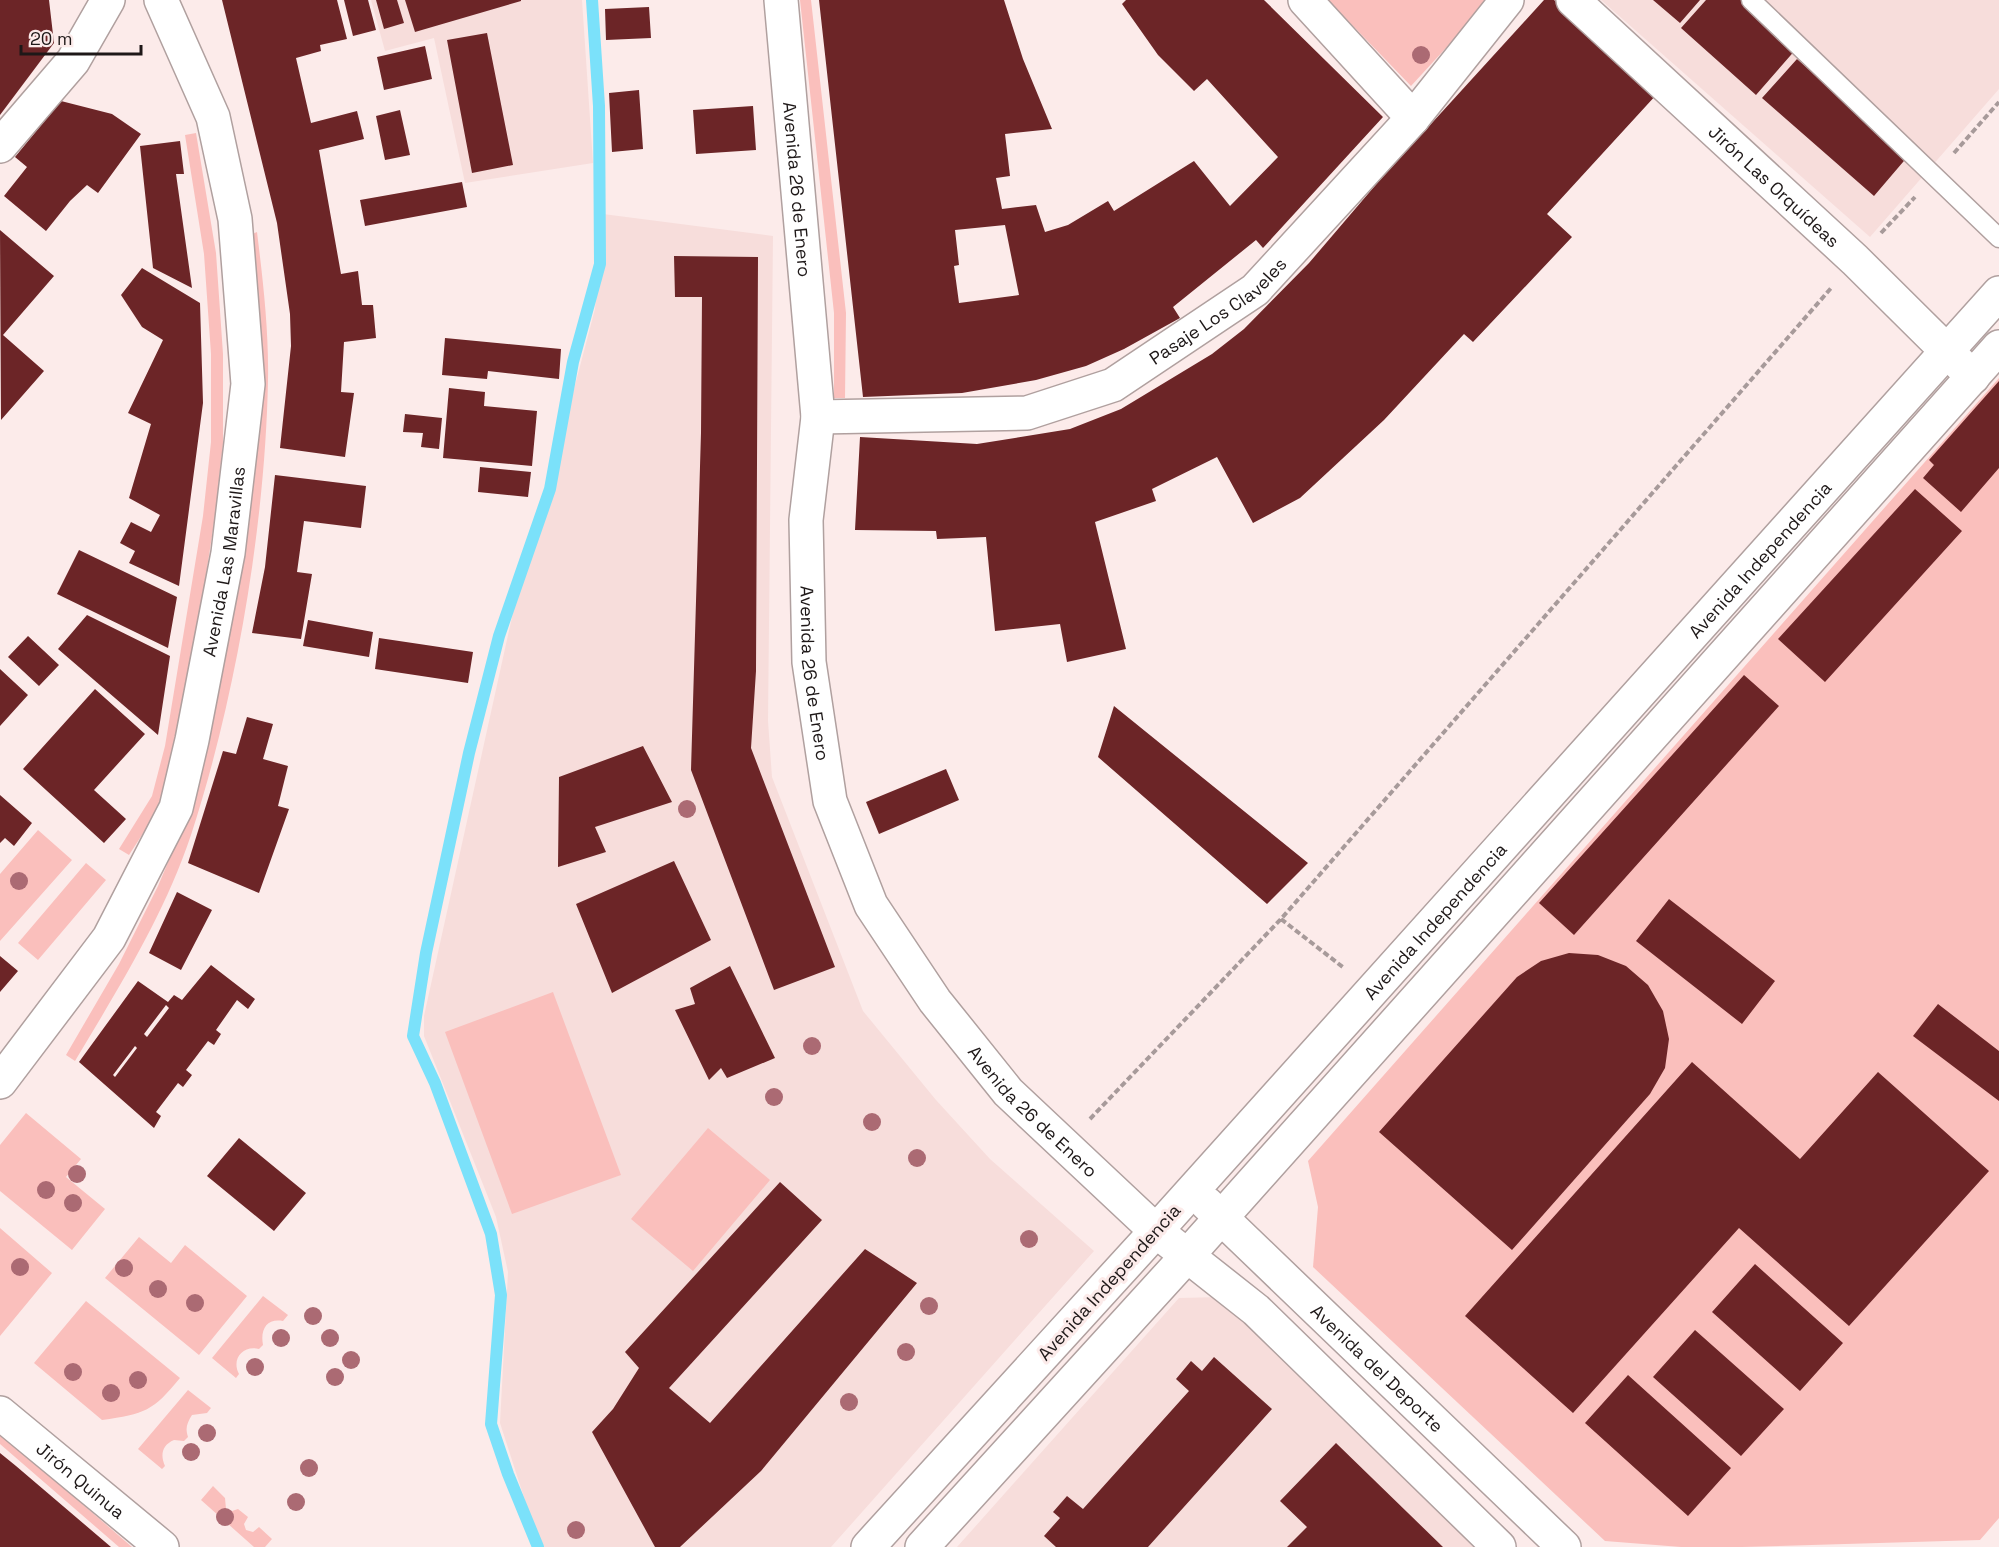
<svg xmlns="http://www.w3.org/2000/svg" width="1999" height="1547" font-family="'Space Grotesk',sans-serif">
<rect width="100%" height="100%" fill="#fcebea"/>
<path fill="#f7dddb" d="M371 0H582L593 163 465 183 434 38 385 51Z
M1601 0H1999V89L1870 237Z
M603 214 773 236 768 721 772 777 863 1011 936 1100 990 1159 1094 1251 831 1547H543L531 1519 500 1423 508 1272 496 1217 424 1036V1016L527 549 559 446 595 309Z
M1221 1297 1476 1547H957L1179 1298Z"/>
<path fill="#fabfbc" d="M800 0H811L846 313 845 398H834V313Z
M1328 0H1490L1411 86Z
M196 133 216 253 223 354V443L215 517 191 670 164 801 129 855 119 849 152 796 165 746 203 516 211 442V354L204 254 185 135Z
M257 232C263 281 269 331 268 381 265 526 236 697 191 835 164 916 118 989 75 1061L66 1055 119 964 158 886 180 834 218 682 245 237Z
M1999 378V1518L1980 1540 1742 1547H1681L1605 1541 1313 1267 1318 1207 1308 1161Z
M38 830 72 860 0 941V874Z
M86 863 106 880 38 960 18 943Z
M553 992 621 1175 512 1214 445 1032Z
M26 1113 81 1159 66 1177 105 1209 72 1250 0 1191V1145Z
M708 1128 770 1180 693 1271 631 1219Z
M0 1228 52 1273 0 1336Z
M139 1237 171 1263 185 1245 247 1296 199 1355 105 1278Z
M263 1296 288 1315 283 1321C267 1318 260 1329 263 1345L259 1349C243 1345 231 1359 239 1374L236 1378 212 1358Z
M86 1301 180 1378C153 1411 145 1414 102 1420L34 1363Z
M188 1390 211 1408 207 1413 192 1415C187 1423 185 1428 188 1437L184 1441 174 1440C162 1445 160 1455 165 1466L162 1469 138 1449Z
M0 1433 132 1547H119L0 1444Z
M213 1486 225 1498 226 1509 232 1511 238 1509 248 1517 244 1524 246 1530 253 1532 259 1527 272 1539 265 1547H254L201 1500Z"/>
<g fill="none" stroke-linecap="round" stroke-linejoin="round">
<path stroke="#7be1fa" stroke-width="12" d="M538 1547 508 1474 491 1424 501 1295 491 1234 435 1083 413 1036 426 953 469 753 499 636 550 489 573 362 600 264 599 106 592 0"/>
</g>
<path fill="#6c2527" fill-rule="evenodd" d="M0 0H49L54 43 0 115Z
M222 0H337L347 39 320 45 321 51 296 58 311 123 357 111 364 139 319 150 341 274 358 271 362 305H373L376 338 344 342 341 392 354 393 345 457 280 448 291 346 290 314 277 223Z
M344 0H368L376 30 353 36Z
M376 0H397L404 23 384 29Z
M405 0H521V1L415 32Z
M819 0H1004L1023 59 1052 129 1005 134 1010 176 996 178 1002 209 1036 205 1045 232 1068 225 1108 201 1114 211 1194 161 1230 206 1278 157 1207 79 1194 91 1158 55 1122 4 1126 0H1264L1383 117 1263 248 1256 240 1173 307 1180 318 1124 349 1086 366 1036 380 962 393 863 397ZM1005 225 1019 295 959 303 954 266 959 265 955 230Z
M1544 0H1554L1657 94 1547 214 1572 237 1473 342 1464 334 1384 420 1300 498 1253 523 1217 457 1152 489 1156 501 1095 522 1126 649 1067 662 1060 624 995 631 986 537 937 539 936 531 855 530 860 437 977 444 1070 429 1121 409 1212 354 1244 329 1309 263 1379 181Z
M1653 0H1700L1680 23Z
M1706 0H1741L1797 48 1756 95 1681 28Z
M649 7 651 38 606 40 605 9Z
M487 33 513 165 472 173 447 40Z
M425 46 432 79 384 90 377 57Z
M1797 59 1909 155 1874 196 1762 98Z
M639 90 643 149 612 152 609 93Z
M61 101 112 114 141 134 98 193 87 185 70 201 46 231 4 196 27 167 15 157Z
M753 106 756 150 696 154 693 110Z
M400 110 410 155 385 160 376 116Z
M180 141 184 174H176L192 288 153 268 140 146Z
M462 182 467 207 365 226 360 200Z
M0 230 54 276 3 335 44 371 1 420Z
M674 256 758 257 756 671 751 748 835 967 774 990 691 770 701 433 702 297H675Z
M142 268 200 303 203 403 179 586 129 563 135 551 120 543 131 522 151 532 160 515 129 498 151 424 128 413 163 340 142 327 121 295Z
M445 338 561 349 559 379 488 371 487 379 442 375Z
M1999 381V468L1961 512 1923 478 1934 465 1929 460Z
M449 388 485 392 484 406 537 411 532 466 443 458Z
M405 414 442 418 439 449 421 447 423 433 403 432Z
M480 467 531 472 528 497 478 492Z
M275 475 366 486 361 528 304 521 297 572 312 574 301 639 252 633 265 567Z
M1915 489 1962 531 1825 682 1778 639Z
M79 550 177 597 168 648 57 594Z
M87 615 170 656 158 735 58 649Z
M308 620 373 632 369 657 303 646Z
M28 636 59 665 39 686 8 657Z
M379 638 473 652 468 683 375 669Z
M0 669 28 695 0 726Z
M1744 675 1779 706 1574 935 1539 903Z
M95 689 145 734 94 790 126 819 104 843 23 769Z
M1114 706 1308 863 1267 904 1098 757Z
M247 717 273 724 263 759 288 766 278 806 289 809 259 893 188 863 223 751 236 754Z
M643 746 672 802 595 827 606 852 558 867 559 777Z
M946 769 959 800 879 834 866 802Z
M0 795 32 823 14 846 5 838 0 843Z
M674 861 711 940 612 993 576 904Z
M177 892 212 910 181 970 149 953Z
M1669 899 1775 981 1742 1024 1636 941Z
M1569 953 1598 955 1626 966 1648 985 1663 1011 1669 1039 1665 1068 1650 1094 1512 1250 1379 1132 1517 977 1541 961Z
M0 956 18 971 0 992Z
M211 965 255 999 248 1009 237 1000 216 1030 221 1034 214 1045 208 1041 186 1070 192 1075 183 1087 178 1083 156 1112 161 1116 154 1128 79 1062 138 981 168 1002 174 995 182 1000ZM166 1005 169 1008 147 1037 144 1034ZM135 1046 137 1048 115 1077 113 1075Z
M730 966 775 1058 727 1078 721 1068 709 1080 675 1010 695 1004 690 988Z
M1938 1004 1999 1051V1101L1913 1036Z
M1692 1062 1800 1159 1878 1072 1989 1171 1849 1326 1739 1228 1573 1413 1465 1316Z
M239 1138 306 1193 274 1231 207 1176Z
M780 1182 822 1220 669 1388 710 1423 865 1249 917 1283 761 1471 680 1547H655L592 1432 613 1409 639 1368 625 1352Z
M1755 1264 1843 1343 1800 1391 1712 1312Z
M1695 1330 1784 1409 1741 1456 1653 1377Z
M1214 1357 1272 1409 1148 1547H1056L1044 1536 1060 1518 1053 1512 1067 1496 1083 1509 1189 1391 1176 1379 1191 1361 1202 1371Z
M1628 1375 1731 1468 1688 1516 1585 1423Z
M1336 1443 1443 1547H1287L1307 1527 1280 1501Z
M0 1453 16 1466 111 1547H0Z"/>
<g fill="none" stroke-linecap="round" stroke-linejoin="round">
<g stroke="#b0a09f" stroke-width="21">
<path id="service" d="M1751 0 1999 238"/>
</g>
<g stroke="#b0a09f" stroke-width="36">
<g id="minor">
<path id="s1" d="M781 0 818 417 806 520 809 662 830 801 871 905 935 1001 1008 1092 1156 1231 868 1547"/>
<path d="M1305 0 1413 118"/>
<path id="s2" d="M1573 0 1855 260 1973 377"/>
<path d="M0 146 73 61 108 0"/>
<path id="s3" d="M818 417 1027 413 1113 385 1255 290 1413 118 1507 0"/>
<path id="s4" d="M0 1082 109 938 176 808 192 740 228 553 248 384 235 219 213 117 161 0"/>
<path id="s5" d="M0 1413 162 1547"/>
<path d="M922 1547 1187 1256"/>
</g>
</g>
<g stroke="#b0a09f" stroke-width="36">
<g id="tertiary">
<path id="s6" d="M1206 1203 1564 1547"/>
<path d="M1187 1256 1999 347"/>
<path id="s7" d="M1499 1547 1256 1310 1156 1231 1999 293"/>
</g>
</g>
<path stroke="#a79a9a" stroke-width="4" stroke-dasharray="6 3" stroke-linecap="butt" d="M1954 153 1999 102
M1881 233 1915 197
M1281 919 1344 968
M1090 1119 1281 919 1832 287"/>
<use href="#service" stroke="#fff" stroke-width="18"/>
<use href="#minor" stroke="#fff" stroke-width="33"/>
<use href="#tertiary" stroke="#fff" stroke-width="33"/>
</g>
<g fill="#ab6a73">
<circle cx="1421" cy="55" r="9"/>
<circle cx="687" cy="809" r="9"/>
<circle cx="19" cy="881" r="9"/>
<circle cx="812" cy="1046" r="9"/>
<circle cx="774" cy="1097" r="9"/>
<circle cx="872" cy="1122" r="9"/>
<circle cx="917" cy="1158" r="9"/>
<circle cx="77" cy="1174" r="9"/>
<circle cx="46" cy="1190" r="9"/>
<circle cx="73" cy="1203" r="9"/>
<circle cx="1029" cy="1239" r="9"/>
<circle cx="20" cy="1267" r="9"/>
<circle cx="124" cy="1268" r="9"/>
<circle cx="158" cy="1289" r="9"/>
<circle cx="195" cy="1303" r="9"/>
<circle cx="929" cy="1306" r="9"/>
<circle cx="313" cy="1316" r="9"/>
<circle cx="281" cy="1338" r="9"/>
<circle cx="330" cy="1338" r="9"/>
<circle cx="906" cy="1352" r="9"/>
<circle cx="351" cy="1360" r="9"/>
<circle cx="255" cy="1367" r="9"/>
<circle cx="73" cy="1372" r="9"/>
<circle cx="335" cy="1377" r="9"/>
<circle cx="138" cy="1380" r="9"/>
<circle cx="111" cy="1393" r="9"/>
<circle cx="849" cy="1402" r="9"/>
<circle cx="207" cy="1433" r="9"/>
<circle cx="191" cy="1452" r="9"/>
<circle cx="309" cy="1468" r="9"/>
<circle cx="296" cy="1502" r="9"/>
<circle cx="225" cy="1517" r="9"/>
<circle cx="576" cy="1530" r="9"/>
</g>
<g text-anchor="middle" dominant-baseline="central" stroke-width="6" stroke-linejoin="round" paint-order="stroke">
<g font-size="18" fill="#1e1818" stroke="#fcebea">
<text stroke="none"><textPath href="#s2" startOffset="274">Jirón Las Orquídeas</textPath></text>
<text stroke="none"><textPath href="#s1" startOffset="190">Avenida 26 de Enero</textPath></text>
<text stroke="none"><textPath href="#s3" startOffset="428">Pasaje Los Claveles</textPath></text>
<text stroke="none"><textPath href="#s7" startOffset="1370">Avenida Independencia</textPath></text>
<text stroke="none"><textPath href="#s4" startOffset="578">Avenida Las Maravillas</textPath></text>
<text stroke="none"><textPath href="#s1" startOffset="676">Avenida 26 de Enero</textPath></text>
<text stroke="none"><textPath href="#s7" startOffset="884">Avenida Independencia</textPath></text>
<text stroke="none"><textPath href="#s1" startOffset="1180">Avenida 26 de Enero</textPath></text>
<text transform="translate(1109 1282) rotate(-48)">Avenida Independencia</text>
<text stroke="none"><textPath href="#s6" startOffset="238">Avenida del Deporte</textPath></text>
<text stroke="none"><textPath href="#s5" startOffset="105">Jirón Quinua</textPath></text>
</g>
</g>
<path d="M21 45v9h120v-9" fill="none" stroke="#1e1818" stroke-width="3"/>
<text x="30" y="45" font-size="18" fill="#1e1818" stroke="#fcebea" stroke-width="4.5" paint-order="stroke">20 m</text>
</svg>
